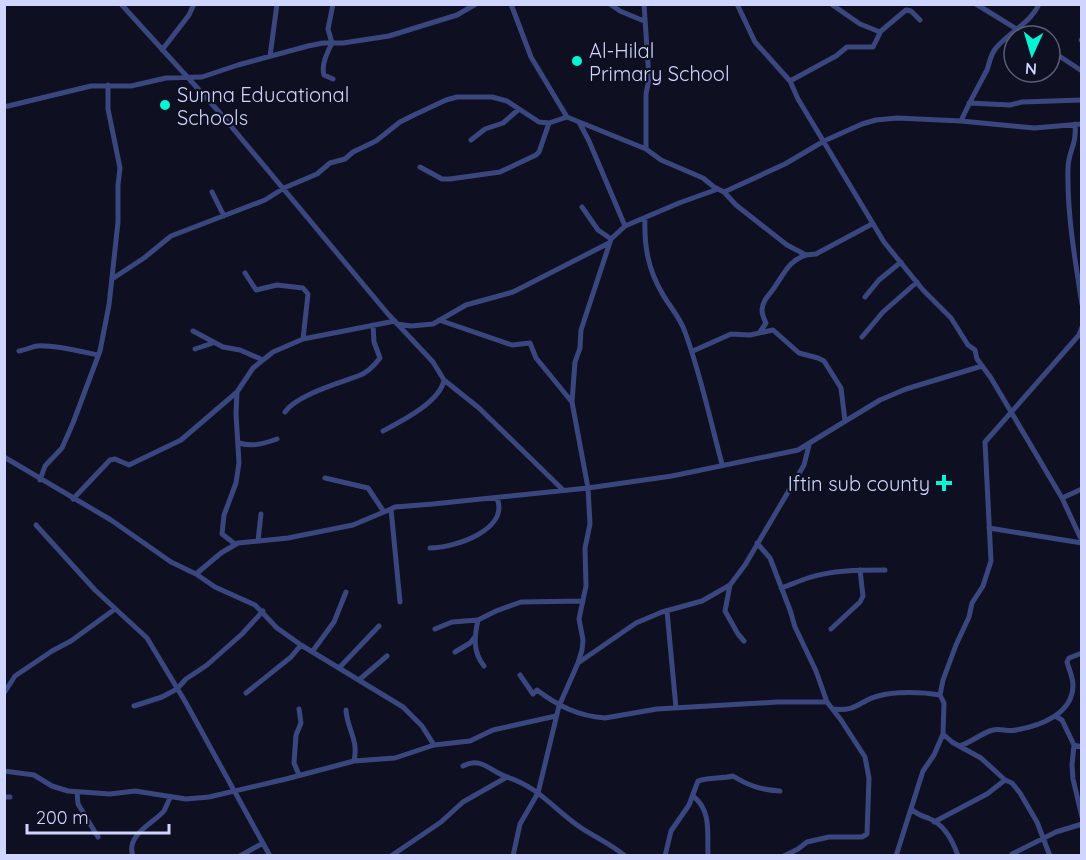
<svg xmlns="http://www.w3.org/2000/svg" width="1086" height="860" font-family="Quicksand,sans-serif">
<rect width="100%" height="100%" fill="#0e0f21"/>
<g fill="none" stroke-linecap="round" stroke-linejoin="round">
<path stroke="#3a477f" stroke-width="5" d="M121 4 220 113 388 314 433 362 444 380 479 408 563 490
M511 4 531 57 567 117 646 149 661 160 703 178 714 187 724 192 736 205 787 245 806 255 816 254 872 224
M610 4 620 11 644 21
M644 4 649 79 646 94V149
M737 4 755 42 790 81 798 99 884 242 923 290 951 318 968 345 975 350 977 359 991 378 1062 498 1082 541
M831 4 860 24 880 32
M976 4 1028 36
M1081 40H1082
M162 50 189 15 194 4
M1050 50 1082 71
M270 56 277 4
M333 79 324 75C321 65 327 53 332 43L328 29 333 4
M790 81 836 56 847 47H873L881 31 906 10 911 11 920 20
M969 103 1010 105 1022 102 1082 100
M4 107 91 86H131L166 78 202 77 238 65 308 46 323 43H343L389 36 457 15 476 4
M961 121C969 103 978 87 987 70 990 62 990 55 996 48 1009 32 1030 24 1039 4
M579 122 589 141 625 226
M1075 124C1077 146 1068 151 1068 169 1067 214 1075 260 1082 304
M471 140 485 129 503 123 518 110
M420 167 442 179H450L500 172 536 155 539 152 549 123 567 117
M212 192 224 216
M724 192 785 164 824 141 862 124 876 120 897 118 961 121 1034 128 1082 124
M582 207 598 230 611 239
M645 218C644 246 648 269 662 293 669 306 680 317 685 332 701 375 710 420 722 464
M245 273 256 290 277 285 303 288 308 294 303 339
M112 279 144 258 171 236 265 200 284 188 317 174 330 163 345 159 353 152 376 141 400 122 414 115 446 100 457 97H492L507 101 539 122 549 123
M865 297 879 280 901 262
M439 320 512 345 530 343 536 358 572 402
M397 324 411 326 433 324 466 305 513 292 609 243
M193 331 223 347 240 350 263 360
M760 332 766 323C764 319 762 314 762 310 763 298 771 294 776 285 785 272 790 260 806 255
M862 337 883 312 917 282
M195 349 213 343
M19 351C25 350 31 347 37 346 52 344 83 352 98 355
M693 351 731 334 750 335 773 330 799 353 818 358 824 361 841 388 845 421
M285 412C296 395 340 383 358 376 367 373 374 366 380 358L374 342 373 325
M383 431C402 421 440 402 444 380
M239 443C252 447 263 444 277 439
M4 457 111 520 171 562 196 574 215 587 255 605 277 628 301 645 403 707 422 726 434 745
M325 478 368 488 384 512
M40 480 45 466 62 448 73 423 100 351 109 305 118 222V185L120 168 108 109V85
M1062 498 1082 489
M73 499 110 460 115 459 129 465 181 440 237 392
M36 525 95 590 147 638 186 703 270 856
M989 528 1082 543
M258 541 261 514
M757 543 770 558 790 610 795 627 816 671 827 702 841 720 865 757 869 778 867 834 862 837H829L807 842 798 849 784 856
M235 544 222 534 224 515 236 483 239 463 236 414 237 392 253 368 273 352 303 339 395 321
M430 548C454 548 510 530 497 498
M196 574 221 553 238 543 288 538 353 525 391 509
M730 585 725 611 738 634 744 641
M781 588C790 585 799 581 808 578 832 570 860 570 885 570
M400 602 391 509 395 507 433 504 588 488 672 476 798 450 880 400 906 389 982 366
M667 611 676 708
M478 620C474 638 473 652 484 666
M435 629 452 622 478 620 496 611 521 602 583 601
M831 629 860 602 863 596 860 570
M312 652 334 622 346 592
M455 652 470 643 474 638
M578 663 582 650 583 640 579 619 586 586 585 548 590 524 588 488 572 402 575 362 580 348 581 330 611 239 625 226 679 203 718 189
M339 668 379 626
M520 675 533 694 537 690C558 706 578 716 605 718L657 709 778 702H827
M359 680 387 656
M4 693 15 676 52 651 71 641 115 609
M246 693 291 657 301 645
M134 706 162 697 177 689 186 679 207 665 242 634 263 611
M299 709 301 723 296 735 294 763 299 775
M833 709C857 712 859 701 878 696 895 691 923 692 940 695
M346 710C347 729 359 740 354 761
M1057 717 1062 720 1074 745 1082 747
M943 734 952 742 959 746C971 743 981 733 993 730 1000 728 1008 732 1016 730 1040 726 1073 714 1073 685 1073 678 1069 669 1067 662L1069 658 1082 653
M1074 745 1072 765 1073 779 1082 817
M959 746 981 758 1005 780 1012 783 1020 793 1037 822 1050 856
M463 766C480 756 490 771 507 777
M4 771 34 775 52 786 68 791 110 794 135 791 186 799 209 797 286 779 354 761 395 758 434 745 470 741 493 730 556 716
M77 792 78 804 98 837
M693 796C712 811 707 833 708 856
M4 797H10
M911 809C917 814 921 816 928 818 944 824 953 841 958 856
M934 822 987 794 1005 780
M1012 854 1056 832 1082 824
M133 856C125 835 154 823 164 811 166 807 168 802 170 798
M240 856 263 843
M391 856 441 822 463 802 507 777C538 787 552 807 577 825 592 836 610 843 625 856
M513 856 520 824 538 793 559 706 578 663 636 623 662 612 702 601 730 585 745 565 804 465 809 445
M665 856 671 831 689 805 698 781C709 777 721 779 733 776 749 786 762 790 780 791
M896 856 923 771 934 755 943 734 944 703 940 695 943 680 956 645 969 617 972 603 983 586 991 561 985 442 1079 335 1082 327"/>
</g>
<g fill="#05f4d4" stroke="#0e0f21" stroke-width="2">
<circle cx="577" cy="61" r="6"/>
<circle cx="165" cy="105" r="6"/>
<path d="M941 474h6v6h6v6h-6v6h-6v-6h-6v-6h6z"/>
</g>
<g text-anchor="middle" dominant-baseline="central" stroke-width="4.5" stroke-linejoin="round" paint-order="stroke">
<g font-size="20" fill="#cfd5fe" stroke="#0e0f21" text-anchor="start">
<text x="589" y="50">Al-Hilal<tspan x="589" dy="23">Primary School</tspan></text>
<text x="177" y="94">Sunna Educational<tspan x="177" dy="23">Schools</tspan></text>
<text x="930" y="483" text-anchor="end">Iftin sub county</text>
</g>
</g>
<rect width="1086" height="860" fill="none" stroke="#cfd5fe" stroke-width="12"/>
<g transform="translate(1032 54) rotate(184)"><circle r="28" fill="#0e0f21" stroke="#5b5e79" stroke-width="1.5"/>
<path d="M0-4.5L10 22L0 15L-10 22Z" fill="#05f4d4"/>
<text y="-9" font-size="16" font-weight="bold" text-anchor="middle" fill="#cfd5fe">N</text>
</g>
<path d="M27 824v9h142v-9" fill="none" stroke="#cfd5fe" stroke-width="3"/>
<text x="36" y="824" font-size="18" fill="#cfd5fe" stroke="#0e0f21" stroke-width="4.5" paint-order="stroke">200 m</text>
</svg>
